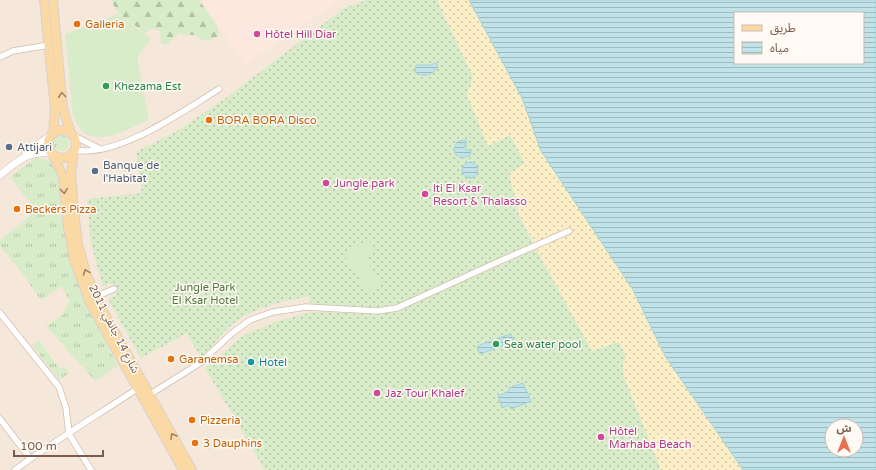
<svg xmlns="http://www.w3.org/2000/svg" width="876" height="470" font-family="'Varela Round','Noto Sans Arabic',sans-serif">
<defs>
<pattern id="grass-tufts" width="24" height="20" patternUnits="userSpaceOnUse"><rect width="24" height="20" fill="#d8ecc9"/><path d="M3 7l-1-3M5 7V3M7 7l1-3M15 17l-1-3M17 17v-4M19 17l1-3" fill="none" stroke="#b4c2a5"/></pattern>
<pattern id="forest-firs" width="22" height="20" patternUnits="userSpaceOnUse"><rect width="22" height="20" fill="#d8ecc9"/><path d="M5 1l3.5 6h-7zM16 11l3.5 6h-7z" fill="#b4c2a5"/></pattern>
<pattern id="sand-dots" width="8" height="8" patternUnits="userSpaceOnUse"><rect width="8" height="8" fill="#fcefc7"/><path d="M2 2h.1M6 6h.1" fill="none" stroke="#d1c5a4" stroke-width="1.8" stroke-linecap="round"/></pattern>
<pattern id="garden-dots" width="8" height="8" patternUnits="userSpaceOnUse"><rect width="8" height="8" fill="#d8ecc9"/><path d="M2 2h.1M6 6h.1" fill="none" stroke="#b4c2a5" stroke-width="1.8" stroke-linecap="round"/></pattern>
<pattern id="water-rules" width="6" height="5" patternUnits="userSpaceOnUse"><rect width="6" height="5" fill="#bfe3e8"/><path d="M0 2.5h6" fill="none" stroke="#a0bbbe"/></pattern>
</defs>
<rect width="100%" height="100%" fill="#fdf6ec"/>
<path fill="#f5e8da" d="M0 0H469L665 356 743 470H0Z"/>
<path fill="#fde8e0" d="M201 0H344L337 2 245 65Z"/>
<path fill="url(#grass-tufts)" d="M53 143a8 8 0 1 1 16 0a8 8 0 1 1-16 0Z
M37 157 50 161 61 177 67 248 75 275 86 304 118 366 95 381 46 326 63 314 69 301 62 286 41 300 19 269 0 246V240L30 216 33 207 10 177Z
M39 341 60 369 64 366 69 373 59 380 32 345Z"/>
<path fill="url(#forest-firs)" d="M111 0H199L218 27V36C209 42 203 43 195 35H182L179 33 166 45 161 44 160 31 153 29 145 33 118 13Z"/>
<path fill="url(#sand-dots)" d="M437 0H469L522 98 541 151 633 290 665 356 743 470H661L624 377 623 364 618 342 592 351 519 215 509 173 525 163 510 135 488 146 467 95 473 77Z"/>
<path fill="url(#garden-dots)" d="M367 0H437L473 77 467 95 488 146 510 135 525 163 509 174 519 215 533 243 489 266 396 306 377 307 311 306 309 296C281 302 248 308 227 329 217 338 210 350 202 360L187 333 141 358 108 299 117 295 111 283 103 287 91 243 87 199 142 193 136 152 179 130 226 98 344 8Z
M536 249 592 351 618 342 620 343 626 357 623 364 624 377 661 470H265L205 368 244 335 278 321 312 312 379 314 398 311Z"/>
<path fill="#d8ecc9" d="M118 14 151 39 137 57 149 120C123 131 86 155 73 115L65 34Z
M368 239 375 250 364 257 382 283 368 292 344 255Z"/>
<path fill="url(#water-rules)" stroke="#a5d3da" fill-rule="evenodd" d="M469 0H876V470H743L665 356 633 290 541 151 522 98ZM735 13H863V63H735ZM832 426H856V450H832Z
M436 63 438 67C433 75 422 78 415 72L416 65H430Z
M463 140 467 141 464 147 467 150H472L469 156 462 158 456 155 454 149 457 142Z
M462 170a8 8 0 1 1 16 0a8 8 0 1 1-16 0Z
M511 334 514 342 480 354 477 346Z
M523 383 531 401 511 409 509 405 502 408 498 396 509 391V388Z"/>
<g fill="none" stroke-linecap="round" stroke-linejoin="round">
<g stroke="#d1beb0" stroke-width="7">
<path id="minor" d="M0 57 13 51 49 45
M74 136 100 149
M75 150C118 158 183 111 219 89
M95 297 114 289
M0 313 59 387 66 408 69 434 91 470
M149 395 200 363 231 334 250 320 273 312 306 307 378 311 397 308 500 261 569 231
M0 419 30 458
M15 470C54 441 96 416 137 389"/>
</g>
<g stroke="#d1beb0" stroke-width="8">
<path id="tertiary" d="M26 154 51 135
M0 175C18 161 27 151 51 153"/>
</g>
<g stroke="#dad1cd" stroke-width="10">
<path id="primary" d="M44 0 55 109 53 134
M53 0 63 109 71 133
M48 144a14 14 0 1 1 28 0a14 14 0 1 1-28 0Z
M74 151 71 175 75 219 78 244 86 273 99 304 192 470
M52 154 63 176 67 221 74 260 90 303 183 470"/>
</g>
<use href="#minor" stroke="#fff" stroke-width="5.5"/>
<use href="#tertiary" stroke="#fff" stroke-width="7"/>
<use href="#primary" stroke="#fbd9a5" stroke-width="8"/>
</g>
<defs><path id="oneway-chevron" d="M-2-3.5L2.5 0L-2 3.5" fill="none" stroke-width="1.6" stroke-linecap="round" stroke-linejoin="round"/></defs>
<g stroke="#a18267">
<use href="#oneway-chevron" transform="translate(62 95) rotate(-95)"/>
<use href="#oneway-chevron" transform="translate(64 191) rotate(84)"/>
<use href="#oneway-chevron" transform="translate(86 272) rotate(-110)"/>
<use href="#oneway-chevron" transform="translate(173 436) rotate(-120)"/>
</g>
<g fill="#e8710a" stroke="#fffaf3" stroke-width="1.5">
<circle cx="77" cy="24" r="4"/>
<circle cx="209" cy="120" r="4"/>
<circle cx="17" cy="209" r="4"/>
<circle cx="171" cy="359" r="4"/>
<circle cx="192" cy="420" r="4"/>
<circle cx="195" cy="443" r="4"/>
</g>
<g fill="#d1479c" stroke="#fffaf3" stroke-width="1.5">
<circle cx="257" cy="34" r="4"/>
<circle cx="326" cy="183" r="4"/>
<circle cx="425" cy="194" r="4"/>
<circle cx="377" cy="393" r="4"/>
<circle cx="601" cy="437" r="4"/>
</g>
<g fill="#2e9e5b" stroke="#fffaf3" stroke-width="1.5">
<circle cx="106" cy="86" r="4"/>
<circle cx="496" cy="344" r="4"/>
</g>
<g fill="#5c6f8a" stroke="#fffaf3" stroke-width="1.5">
<circle cx="9" cy="147" r="4"/>
<circle cx="95" cy="171" r="4"/>
</g>
<circle fill="#0f9aa8" stroke="#fffaf3" stroke-width="1.5" cx="251" cy="362" r="4"/>
<g text-anchor="middle" dominant-baseline="central" stroke-width="3" stroke-linejoin="round" paint-order="stroke">
<g font-size="11" fill="#c56008" stroke="#fffaf3" text-anchor="start">
<text x="85" y="24">Galleria</text>
<text x="217" y="120">BORA BORA Disco</text>
<text x="25" y="209">Beckers Pizza</text>
<text x="179" y="359">Garanemsa</text>
<text x="200" y="420">Pizzeria</text>
<text x="203" y="443">3 Dauphins</text>
</g>
<g font-size="11" fill="#b23c85" stroke="#fffaf3" text-anchor="start">
<text x="265" y="34">Hôtel Hill Diar</text>
<text x="334" y="183">Jungle park</text>
<text x="433" y="188">lti El Ksar<tspan x="433" dy="13">Resort &amp; Thalasso</tspan></text>
<text x="385" y="393">Jaz Tour Khalef</text>
<text x="609" y="431">Hôtel<tspan x="609" dy="13">Marhaba Beach</tspan></text>
</g>
<g font-size="11" fill="#27864d" stroke="#fffaf3" text-anchor="start">
<text x="114" y="86">Khezama Est</text>
<text x="504" y="344">Sea water pool</text>
</g>
<g font-size="11" fill="#4e5e75" stroke="#fffaf3" text-anchor="start">
<text x="17" y="147">Attijari</text>
<text x="103" y="165">Banque de<tspan x="103" dy="13">l'Habitat</tspan></text>
</g>
<g font-size="11" fill="#537a41" stroke="#fffaf3">
<text x="205" y="287">Jungle Park<tspan x="205" dy="13">El Ksar Hotel</tspan></text>
</g>
<g font-size="11" fill="#7a5c4d" stroke="#fffaf3">
<text transform="translate(114 329) rotate(63)">شارع 14 جانفي 2011</text>
</g>
<g font-size="11" fill="#0d838f" stroke="#fffaf3" text-anchor="start">
<text x="259" y="362">Hotel</text>
</g>
</g>
<rect x="734" y="12" width="130" height="52" fill="#fffaf3" stroke="#cabbb1"/>
<rect x="742" y="25" width="20" height="6" fill="#fbd9a5" stroke="#cabbb1"/>
<text x="770" y="32" font-size="12" fill="#7a5c4d">طريق</text>
<rect x="742" y="42" width="20" height="12" fill="url(#water-rules)" stroke="#cabbb1"/>
<text x="770" y="52" font-size="12" fill="#7a5c4d">مياه</text>
<g transform="translate(844 438)"><circle r="19" fill="#fffaf3" stroke="#cabbb1"/>
<path d="M0-3L7 15L0 10L-7 15Z" fill="#e76f51"/>
<text y="-6" font-size="11" font-weight="bold" text-anchor="middle" fill="#7a5c4d">ش</text>
</g>
<path d="M14 450v6h89v-6" fill="none" stroke="#7a5c4d" stroke-width="2"/>
<text x="20" y="450" font-size="12" fill="#7a5c4d" stroke="#fffaf3" stroke-width="3" paint-order="stroke">100 m</text>
</svg>
